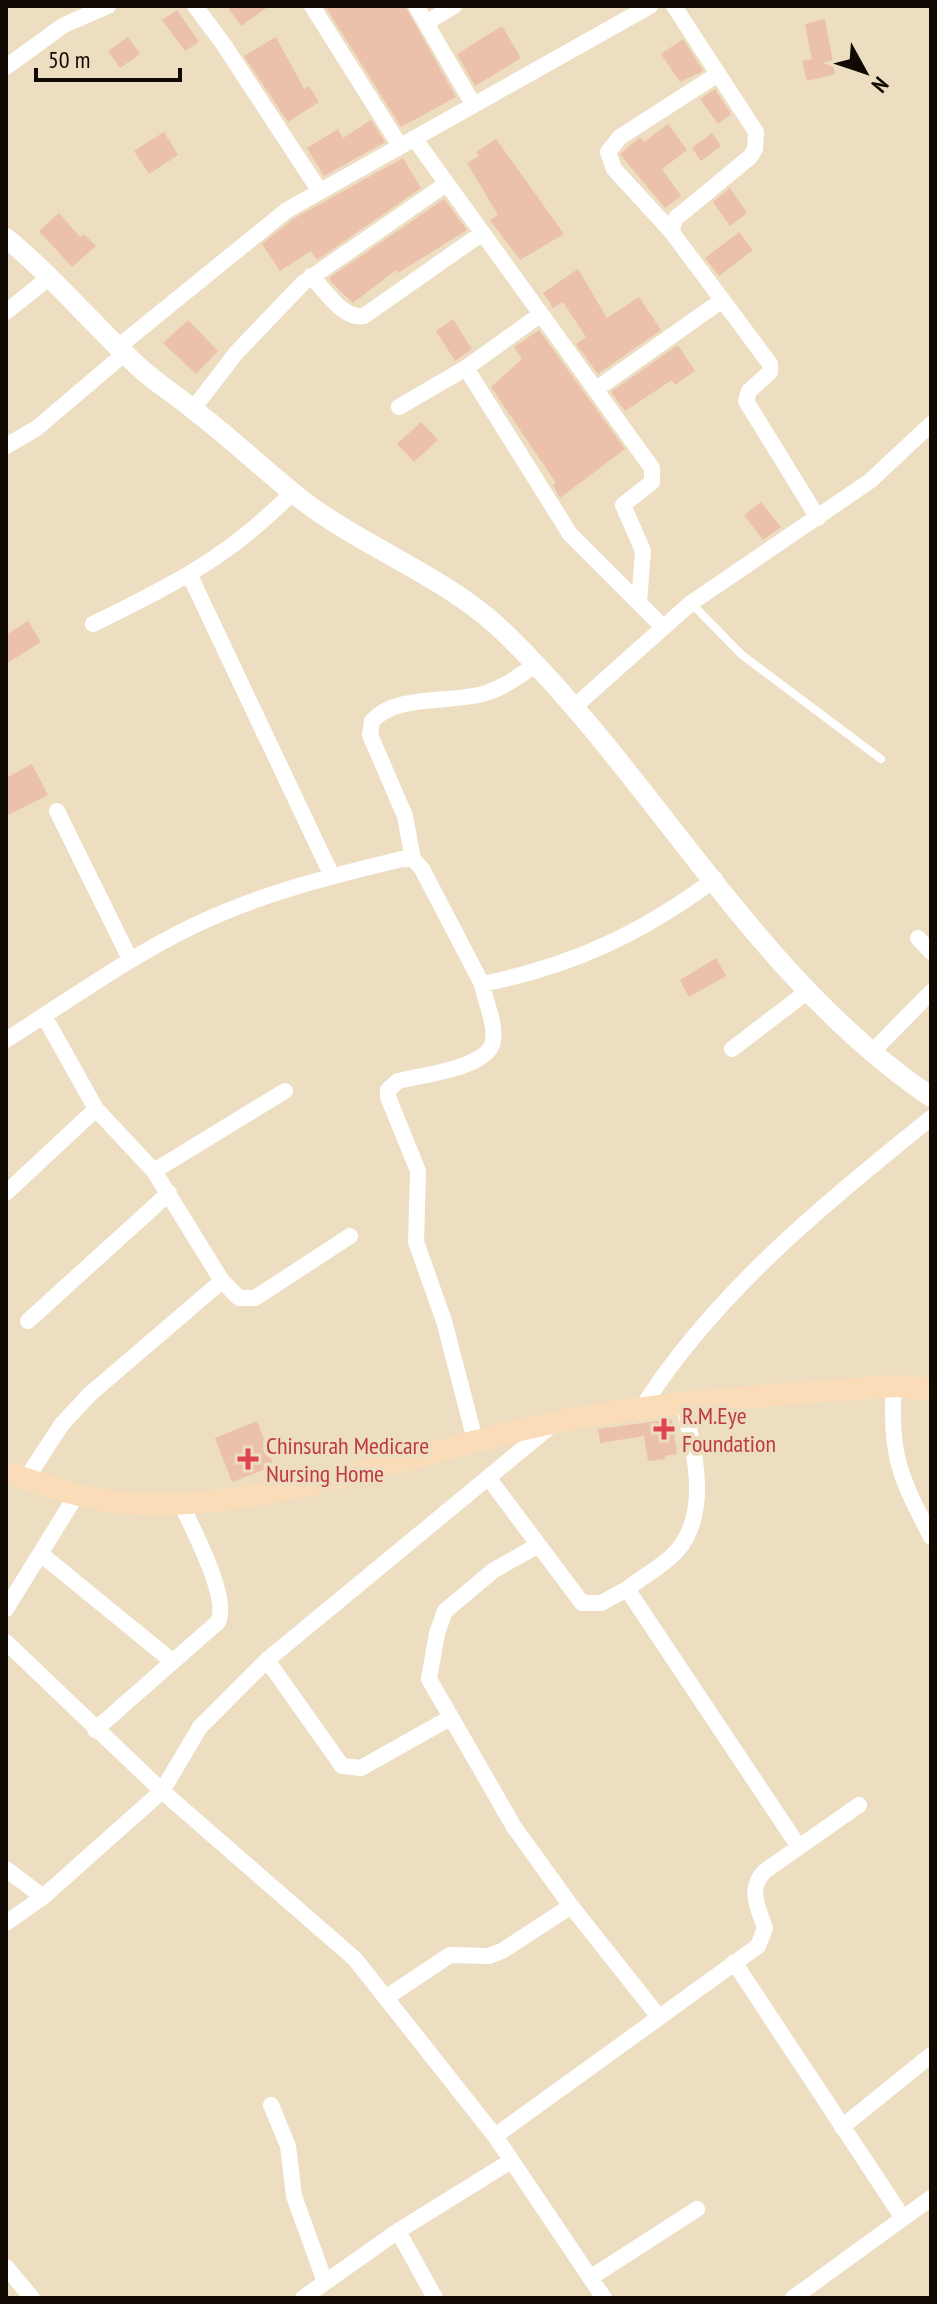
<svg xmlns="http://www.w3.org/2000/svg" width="937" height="2304" font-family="'PT Sans Narrow',sans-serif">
<rect width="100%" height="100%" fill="#edddc1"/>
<path fill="#ebc1ac" d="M227 6H269L241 26Z
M325 6H405L456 97 401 127Z
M177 10 199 42 185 51 162 20Z
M825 19 835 74 807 81 802 61 812 59 805 24Z
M502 26 521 58 475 86 457 54Z
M128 37 140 54 120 68 108 51Z
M276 37 304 89 309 86 319 102 288 122 244 56Z
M683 39 703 71 680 82 661 54Z
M715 89 731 114 718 124 700 99Z
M371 120 385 142 324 176 307 148 338 129 343 138Z
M668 124 687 150 662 169 681 196 665 208 620 154 640 137 644 142Z
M164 132 178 155 149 174 134 151Z
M712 133 721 146 701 161 692 148Z
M496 139 564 234 520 260 490 220 498 215 467 163 479 156 476 152Z
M403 158 421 188 317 260 311 251 280 271 262 244 293 219Z
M730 188 747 213 730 226 713 202Z
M444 199 467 230 398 273 396 270 353 303 333 284 329 278Z
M59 213 80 237 84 234 96 246 72 267 39 231Z
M739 232 753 250 719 276 705 258Z
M578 269 607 318 639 297 661 330 598 374 576 344 586 337 563 302 553 308 543 293Z
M453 319 472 349 455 361 436 331Z
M188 320 218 351 196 374 163 343Z
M539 330 625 449 560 498 553 485 556 483 491 387 522 359 514 347Z
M678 345 695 371 675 385 672 380 625 411 611 392Z
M421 422 438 440 414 462 397 444Z
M761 502 781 527 763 540 744 515Z
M28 621 41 642 6 664V635Z
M32 764 48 795 6 816V778Z
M716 958 726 976 689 997 680 980Z
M672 1419 677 1454 665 1456 666 1459 648 1461 644 1436 600 1443 598 1429Z
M257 1421 274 1466 232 1482 215 1438Z"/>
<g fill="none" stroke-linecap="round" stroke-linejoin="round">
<path stroke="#fff" stroke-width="8" d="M691 603 742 655 881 759"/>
<path stroke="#fff" stroke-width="16" d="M195 6 224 45 319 190
M312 6 400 146
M416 6 473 104
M674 6 756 132 755 149 750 157 676 218 671 231 770 364V372L749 391 746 401 818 518
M426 23 454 6
M6 67 64 25 108 6
M414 138 652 468V482L623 505 643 551 639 603
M671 231 614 169 608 152 620 137 718 74
M311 276C325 290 343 320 364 316L481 234
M6 312 50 277
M118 347 287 210 650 6
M466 368 570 534 663 627
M595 390 721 301
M399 407 466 368 541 314
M193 409 236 353 303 283 446 184
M6 446 37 428 124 354
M190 576 332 876
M93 624C173 585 229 557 293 492
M574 707 691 603 870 481 931 424
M57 811 130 959
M413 859 405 816 370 735 372 721C398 693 452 704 486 693 505 687 519 676 535 665
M918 938 931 952
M6 1040C68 1001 127 958 193 926 259 894 331 876 402 859H413L422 869 482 984C572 966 641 934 715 879
M732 1049 808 991
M872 1052 931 992
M154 1171 285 1091
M6 1193 96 1109
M222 1281 239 1298H255L350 1236
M28 1321 169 1193
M894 1386C889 1454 900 1477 931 1537
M683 1402C693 1447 712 1512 676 1552 663 1566 642 1577 627 1589L799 1847
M643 1406C716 1292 826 1202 931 1118
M475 1440 444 1321 416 1242 418 1171 388 1097V1090L398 1081C421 1075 489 1068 493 1041 496 1024 485 1001 482 984
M26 1479 62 1424 90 1394 222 1281 154 1171 96 1109 44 1016
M490 1480 582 1603H601L627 1589
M537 1546 494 1570 445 1611 437 1633 429 1679 514 1827 571 1906 659 2017
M42 1555 172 1661
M6 1609 77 1494
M6 1642 162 1791 355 1959 495 2136 604 2298
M267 1660 342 1766 361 1768 450 1718
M95 1730 218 1622C230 1597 192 1529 181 1503
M6 1869 43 1897 162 1791 200 1727 267 1660 553 1424
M6 1923 43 1897
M734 1962 903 2218
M387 1997 450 1955 489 1956 502 1951 571 1906
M271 2105 288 2146 294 2196 325 2282
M842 2127 931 2055
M495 2136 758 1946 765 1928C758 1907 747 1889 765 1871L859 1805
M398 2231 435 2298
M6 2267 32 2298
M590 2278 697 2209
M303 2298 398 2231 511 2161
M793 2298 931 2198"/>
<path stroke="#fff" stroke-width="20" d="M6 238C54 277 93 325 139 367 156 383 176 395 194 410 231 438 265 471 302 500 369 551 449 577 509 637 657 783 757 979 931 1097"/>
<path stroke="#faddb8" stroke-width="22" d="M6 1472C42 1484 79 1498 117 1502 256 1517 420 1449 557 1422 668 1400 781 1395 894 1386L931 1389"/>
</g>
<g fill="#e0444e" stroke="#edddc1" stroke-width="3">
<path d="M660 1417h8v8h8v8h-8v8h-8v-8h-8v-8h8z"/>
<path d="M244 1447h8v8h8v8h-8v8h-8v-8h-8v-8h8z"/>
</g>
<g text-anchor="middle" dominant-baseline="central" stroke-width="8" stroke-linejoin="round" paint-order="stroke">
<g font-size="24" fill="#be3a42" stroke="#edddc1" text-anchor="start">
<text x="682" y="1415">R.M.Eye<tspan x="682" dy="28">Foundation</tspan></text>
<text x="266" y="1445">Chinsurah Medicare<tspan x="266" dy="28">Nursing Home</tspan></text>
</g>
</g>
<rect width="937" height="2304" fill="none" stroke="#100a03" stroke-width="16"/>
<g transform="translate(865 72) rotate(130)" stroke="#edddc1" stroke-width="6" paint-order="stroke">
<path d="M0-6L14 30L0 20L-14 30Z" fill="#100a03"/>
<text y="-12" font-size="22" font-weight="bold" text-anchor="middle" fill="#100a03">N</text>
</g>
<path d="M36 68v12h144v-12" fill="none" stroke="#100a03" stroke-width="4"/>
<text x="48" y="68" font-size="24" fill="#100a03" stroke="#edddc1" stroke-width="6" paint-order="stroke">50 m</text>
</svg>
